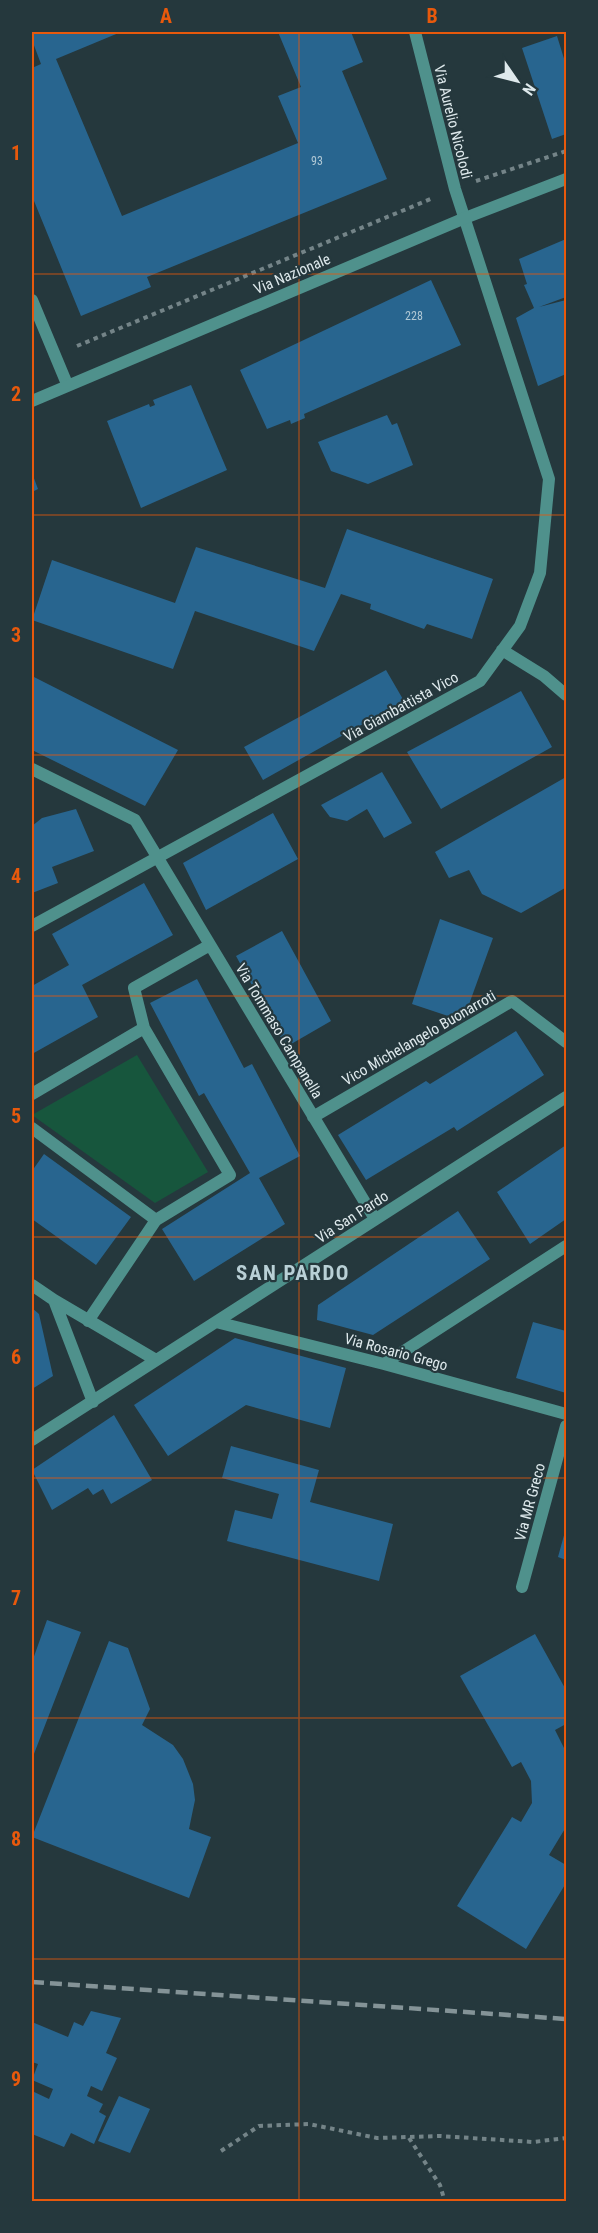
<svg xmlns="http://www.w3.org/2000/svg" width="598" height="2233" font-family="'Roboto Condensed',sans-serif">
<rect width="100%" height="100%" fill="#25383d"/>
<path fill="#17563d" d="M137 1055 208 1172 155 1203 32 1115Z"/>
<path fill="#28658f" d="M32 32H121L56 59 122 216 298 143 278 96 301 87 278 32H351L363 62 342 71 387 179 147 277 151 287 81 316 32 196V68L41 64 32 40Z
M557 36 566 65V134L552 139 522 48Z
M566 239V297L539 307 566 300V374L538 386 516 318 534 308 524 285 527 284 519 259Z
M431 280 461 345 304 414 305 418 291 424 290 420 267 429 240 370Z
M191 385 227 470 141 508 107 421 149 404 150 407 155 405 153 400Z
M387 415 392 425 397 423 413 465 368 484 331 471 318 442Z
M32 473 38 489 32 492Z
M347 529 493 579 472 639 427 624 424 629 370 609 371 604 341 594 314 651 195 611 173 669 32 620 52 560 175 603 196 547 325 588Z
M386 670 404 701 263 780 244 747Z
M32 676 178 750 145 806 32 750Z
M521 691 552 747 441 809 407 752Z
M382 772 412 823 384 838 367 809 347 821 330 817 321 805Z
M566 777 565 888 521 913 482 894 469 870 449 878 435 852Z
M76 809 94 851 52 867 58 883 32 893V826L42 818Z
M273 813 298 859 206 910 183 863Z
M144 883 173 935 82 985 98 1017 32 1054V986L69 965 52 934Z
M440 919 493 938 463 1021 412 1004Z
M282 931 331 1021 286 1047 236 956Z
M197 979 244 1068 252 1064 300 1156 259 1178 285 1224 194 1281 162 1229 250 1173 204 1093 199 1096 150 1003Z
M516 1031 544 1075 457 1131 454 1127 366 1180 338 1135 426 1081 430 1084Z
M566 1145V1219L530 1244 497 1192Z
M44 1154 131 1217 96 1265 32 1219V1171Z
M458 1211 490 1259 373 1335 317 1320 318 1305Z
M32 1308 39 1314 53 1376 32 1389Z
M533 1322 566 1331V1393L516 1378Z
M235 1338 346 1368 330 1428 246 1405 168 1456 134 1405Z
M114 1415 152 1480 111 1504 103 1489 93 1495 88 1488 52 1510 32 1470Z
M231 1446 319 1470 310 1502 393 1524 379 1581 227 1541 235 1510 272 1519 279 1494 222 1478Z
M566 1528V1560L558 1557Z
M47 1620 81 1632 32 1759V1662Z
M535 1634 566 1690V1724L555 1730 566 1752V1827L549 1855 566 1865V1883L526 1949 457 1906 512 1817 521 1822 532 1803 531 1781 521 1762 512 1767 460 1676Z
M109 1641 128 1648 150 1709 142 1725 173 1745 183 1759 193 1784 195 1800 189 1829 211 1837 189 1898 32 1837Z
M91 2011 121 2018 106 2053 117 2058 102 2091 91 2086 87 2096 103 2104 99 2112 106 2116 94 2144 71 2133 64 2147 32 2134V2091L49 2099 53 2089 32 2080 38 2064 32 2062V2022L68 2037 74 2022 83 2026Z
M119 2096 150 2109 130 2153 98 2141Z"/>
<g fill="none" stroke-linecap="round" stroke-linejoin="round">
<path stroke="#748488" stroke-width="4" stroke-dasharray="4.5 4.5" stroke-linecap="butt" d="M476 181 566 151
M77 346 433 198
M409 2138 440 2185 445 2202
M221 2151 259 2126 309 2124 377 2138 440 2136 533 2142 566 2138"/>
<path stroke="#4f918c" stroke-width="12" d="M32 300 67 384
M502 650 544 676 566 695
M32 769 135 820 375 1219
M32 926 480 681 520 626 540 573 549 479 455 189 415 32
M32 1094 144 1028 134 988 210 945
M313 1117 512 1001 566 1042
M32 1128 156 1220
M32 1285 54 1300
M88 1321 156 1220 230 1175 144 1028
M216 1322 384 1364 566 1414
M384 1364 566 1246
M93 1402 54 1300 156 1360
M32 1440 566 1097
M522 1587 566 1426"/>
<path stroke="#4f918c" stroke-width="12" d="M32 401 465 218 566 179"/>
<path stroke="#849397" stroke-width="4.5" stroke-dasharray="12 6" stroke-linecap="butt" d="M32 1982 566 2019"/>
</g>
<path fill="none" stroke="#e8590c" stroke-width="1.5" stroke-opacity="0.55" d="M299 32V2202M32 274H566M32 515H566M32 755H566M32 996H566M32 1237H566M32 1478H566M32 1718H566M32 1959H566"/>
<g text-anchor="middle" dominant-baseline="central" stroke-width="4.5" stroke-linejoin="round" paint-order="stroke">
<g font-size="12" fill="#b0c8d5">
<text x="317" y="161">93</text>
<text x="414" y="316">228</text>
</g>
<g font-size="15" fill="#dee9ec" stroke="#25383d">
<text transform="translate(453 122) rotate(76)">Via Aurelio Nicolodi</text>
<text transform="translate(292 274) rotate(-23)">Via Nazionale</text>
<text transform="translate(401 707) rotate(-29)">Via Giambattista Vico</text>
<text transform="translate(279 1031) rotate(59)">Via Tommaso Campanella</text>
<text transform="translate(419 1038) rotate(-30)">Vico Michelangelo Buonarroti</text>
<text transform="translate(352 1217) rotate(-33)">Via San Pardo</text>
<text transform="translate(396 1352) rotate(15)">Via Rosario Grego</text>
<text transform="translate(530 1502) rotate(-75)">Via MR Greco</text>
</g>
<g font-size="21" font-weight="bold" letter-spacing="1.5" fill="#b9d0d6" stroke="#25383d">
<text x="293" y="1273">SAN PARDO</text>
</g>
</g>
<rect width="598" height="2233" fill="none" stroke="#25383d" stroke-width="66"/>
<g transform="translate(517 81) rotate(125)" stroke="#25383d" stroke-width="4.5" paint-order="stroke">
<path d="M0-4.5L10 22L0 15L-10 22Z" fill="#dee9ec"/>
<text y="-9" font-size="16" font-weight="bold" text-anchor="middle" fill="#dee9ec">N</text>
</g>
<rect x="33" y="33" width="532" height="2167" fill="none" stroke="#e8590c" stroke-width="2"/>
<g font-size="20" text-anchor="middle" font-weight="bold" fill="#e8590c">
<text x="166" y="23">A</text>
<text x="432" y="23">B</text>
<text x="16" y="160">1</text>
<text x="16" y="401">2</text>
<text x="16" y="642">3</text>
<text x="16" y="883">4</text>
<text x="16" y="1123">5</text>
<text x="16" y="1364">6</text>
<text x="16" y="1605">7</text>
<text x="16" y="1846">8</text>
<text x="16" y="2086">9</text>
</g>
</svg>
